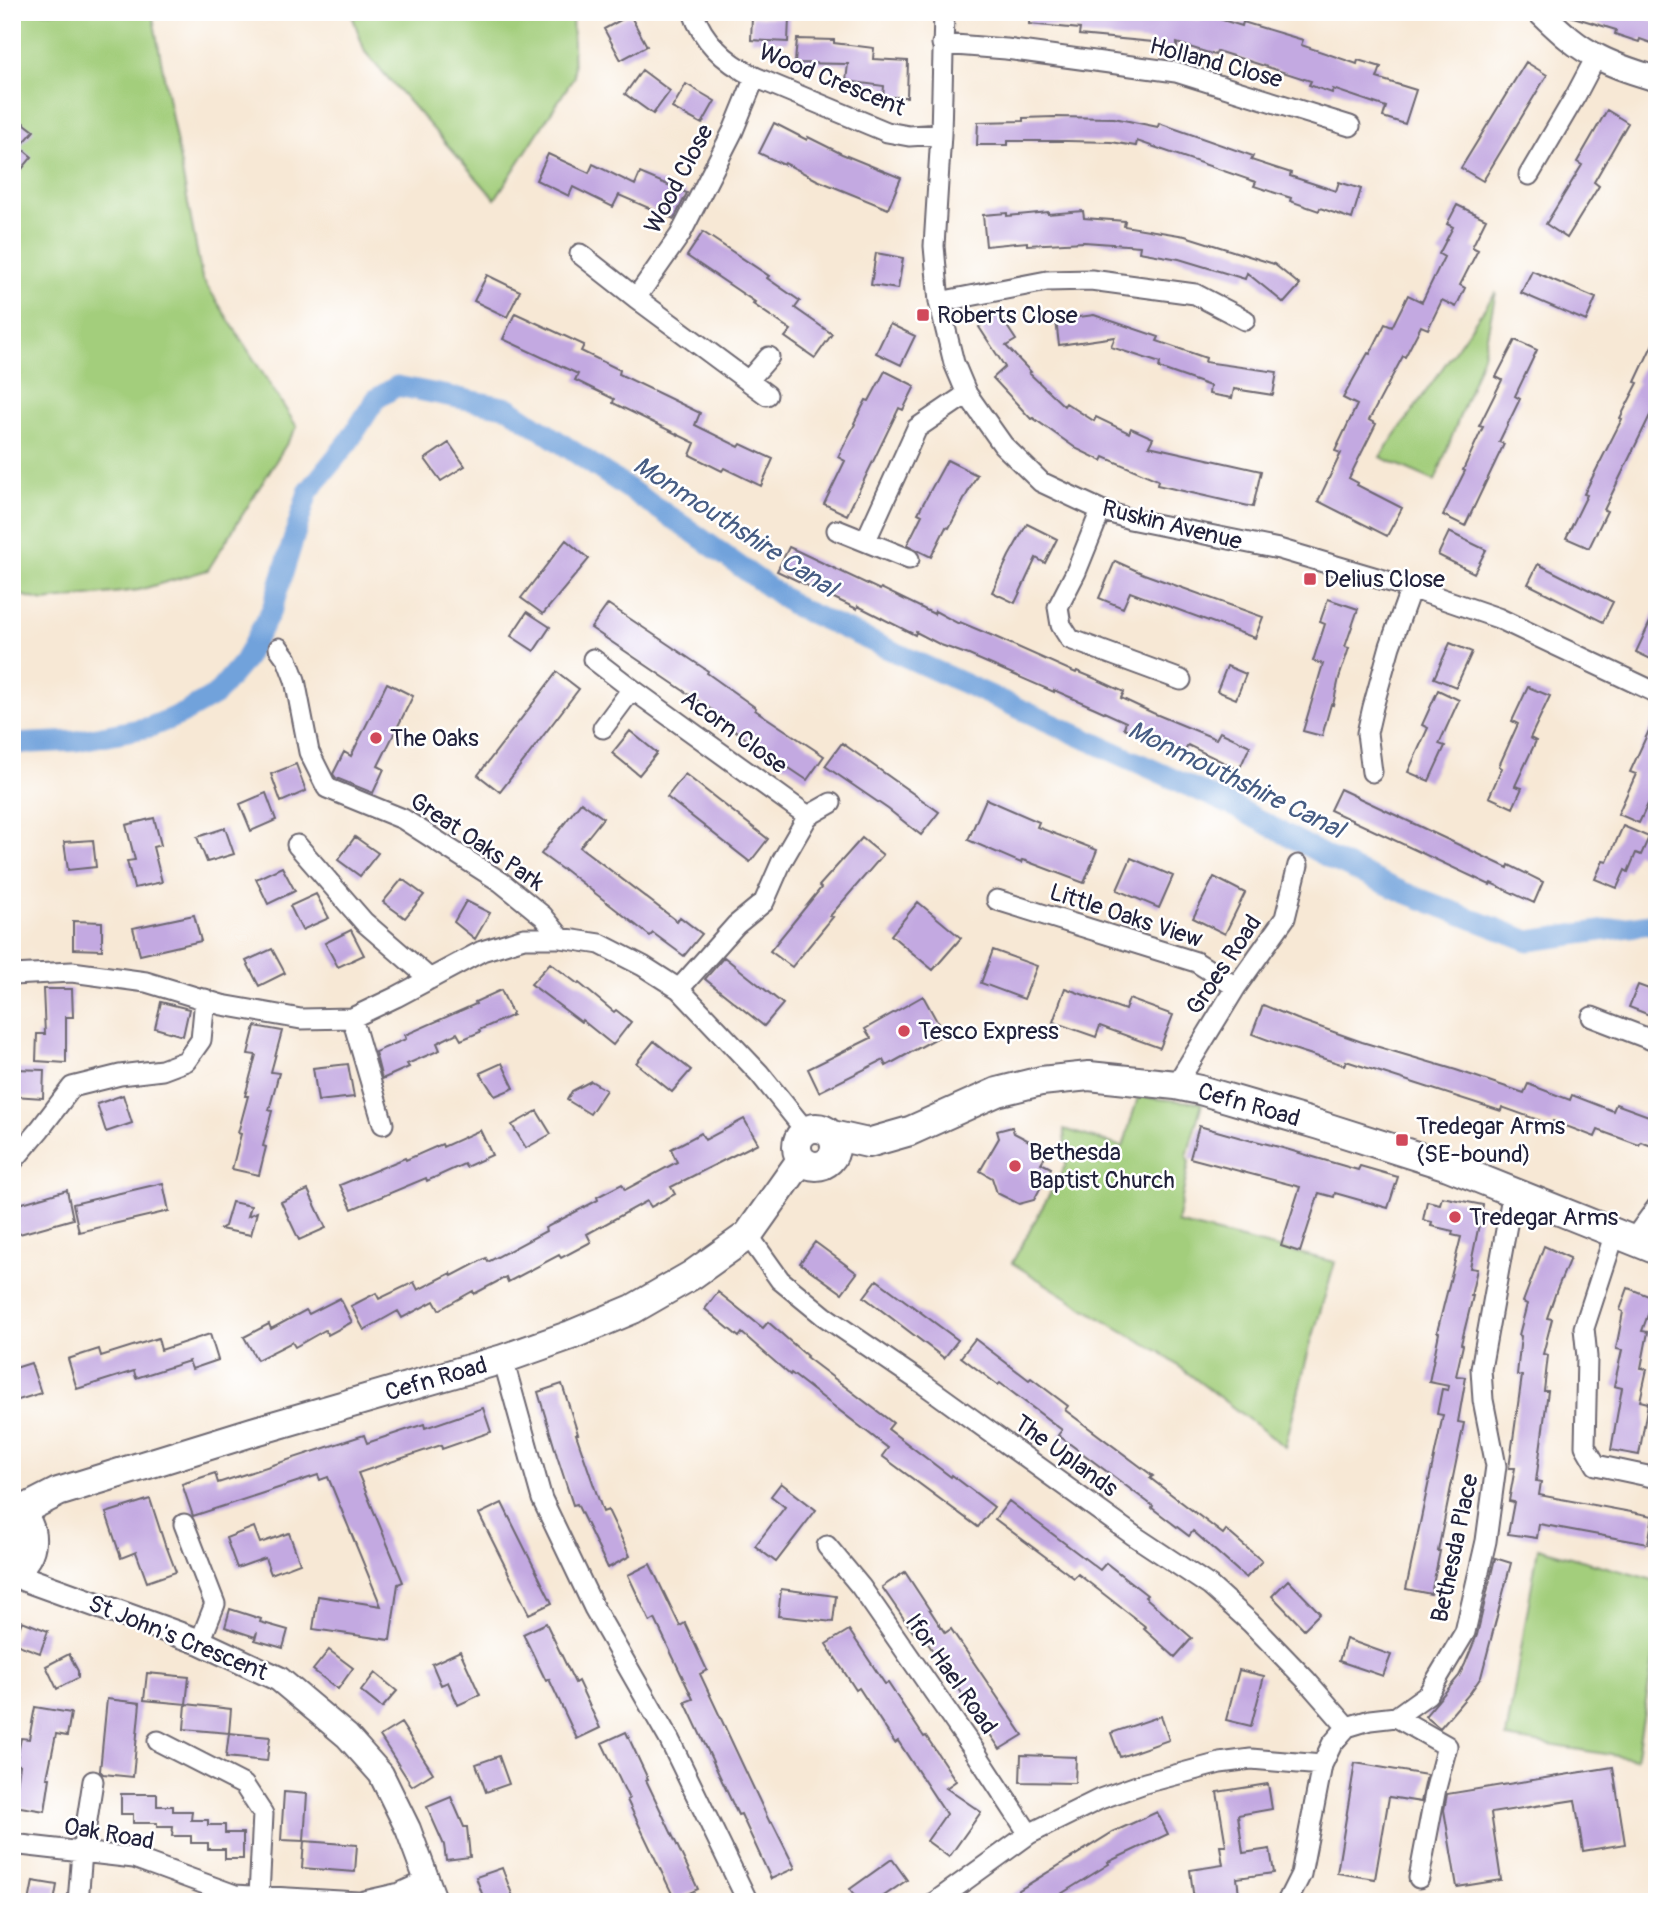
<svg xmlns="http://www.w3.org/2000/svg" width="1669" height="1914" font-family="Pangolin,sans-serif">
<rect width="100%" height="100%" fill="#fff"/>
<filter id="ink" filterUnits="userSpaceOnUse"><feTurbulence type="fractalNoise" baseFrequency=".0143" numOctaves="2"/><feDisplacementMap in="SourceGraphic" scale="14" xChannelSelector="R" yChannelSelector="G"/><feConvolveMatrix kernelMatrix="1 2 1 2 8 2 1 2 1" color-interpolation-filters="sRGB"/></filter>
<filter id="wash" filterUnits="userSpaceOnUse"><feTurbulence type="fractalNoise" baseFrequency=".00686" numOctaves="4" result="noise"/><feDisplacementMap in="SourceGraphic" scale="28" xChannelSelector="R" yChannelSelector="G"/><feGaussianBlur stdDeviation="1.57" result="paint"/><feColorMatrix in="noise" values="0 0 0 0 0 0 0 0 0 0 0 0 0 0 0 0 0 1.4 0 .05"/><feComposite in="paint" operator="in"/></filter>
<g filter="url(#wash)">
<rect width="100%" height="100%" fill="#f7e8d5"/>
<path fill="#a3ce7b" stroke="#62785b" stroke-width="2" d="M12 12H152L202 278 297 427 208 570 139 590 44 601 12 593Z
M351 12H572L574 77 495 199 365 52Z
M1496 292 1483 355 1435 481 1380 457Z
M1138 1097 1202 1103 1187 1156 1189 1163 1177 1223 1335 1262 1308 1353 1285 1447 1160 1352 1103 1320 1012 1263 1066 1164 1064 1129 1123 1147Z
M1538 1548 1657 1581V1638L1636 1759 1506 1738Z"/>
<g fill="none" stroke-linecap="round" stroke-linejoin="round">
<path stroke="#71a2db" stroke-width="21" d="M12 744 76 741 150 727 182 714 215 695 244 661 272 609 308 492 349 441 376 399 397 386 509 408 691 531 796 607 1235 807 1335 861 1403 892 1529 941 1657 923"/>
</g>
<g id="blocks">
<path fill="#c3a9e1" d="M1030 12H1145V14L1201 20 1203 14 1242 26 1243 22 1303 40 1301 45 1357 64 1358 60 1381 67 1377 78 1416 90 1405 124 1383 117 1386 107 1333 89 1332 93 1309 85 1311 81 1255 63 1217 51 1215 55 1177 43V48L1153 46V42L1079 35 1080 29 1029 24Z
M1571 12H1627L1657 22V45L1640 39 1639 42 1615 34 1616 30 1570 16Z
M630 15 647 46 621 60 604 29Z
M752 17 789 18 788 42 751 40Z
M797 39 834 40V43L874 48 873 59 908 61 907 97H883L884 86 846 81 848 64 795 63Z
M1526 62 1547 75 1483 181 1461 168Z
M642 70 670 91 653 114 625 94Z
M686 84 715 101 702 124 672 108Z
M1607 110 1628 123 1594 182 1599 186 1567 238 1546 224 1582 165 1577 162Z
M12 114 34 131 20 147 32 157 12 181Z
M1054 117 1114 118 1158 127 1159 123 1253 156 1251 160 1291 173 1290 176 1336 191 1339 182 1361 189 1352 219 1320 208 1319 211 1290 201 1291 198 1254 186 1256 182 1137 141 1136 146 1111 142 1067 141H1008V145H977L978 122 1023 121V118Z
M774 123 807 140 808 137 842 154 901 178 888 209 817 180 785 163 784 165 759 153Z
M548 154 589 173 593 164 635 185 640 173 687 193 674 219 619 195 613 207 573 187 569 196 536 180Z
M1457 205 1486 219 1472 247 1478 250 1460 285 1465 288 1456 307 1442 300 1428 329 1421 326 1405 357 1403 356 1369 420 1376 424 1349 478 1358 483 1357 485 1402 508 1387 536 1318 501 1341 453 1335 451 1357 405 1343 398 1368 353 1370 354 1385 324 1392 327 1408 295 1422 302 1444 257 1439 254 1453 227 1447 224Z
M1083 211 1084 218 1125 221 1124 226 1185 236 1274 264 1300 285 1284 303 1247 273 1245 279 1179 259 1139 252 1140 246 1084 242 1027 245V242L986 246 983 215 1007 213V216L1048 212V214Z
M703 232 769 276 767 278 800 301 795 308 832 334 815 358 785 337 791 330 753 304 755 302 687 256Z
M876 253 903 258 898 289 871 285Z
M1532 271 1596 298 1586 321 1521 293Z
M487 275 520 291 507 317 474 301Z
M515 313 584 345 581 351 620 370 619 374 700 413 695 425 739 447 741 444 773 459 761 486 724 468 722 471 690 455 695 443 613 403 614 399 575 380 578 374 503 339Z
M999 314 1016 340 1006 346 1031 372 1029 373 1064 406 1066 403 1094 421 1096 417 1129 433 1131 428 1153 438 1149 446 1261 471 1253 507 1157 485 1158 480 1104 457 1102 461 1077 449 1033 418 1031 419 993 378 1005 367 979 327Z
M1094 315 1159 337 1157 341 1206 358 1205 362 1277 372 1273 395 1234 389 1232 398 1209 394 1210 386 1159 368 1160 363 1111 347 1115 337 1059 345 1056 320Z
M890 324 915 336 901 365 876 353Z
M1657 335V401L1604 510 1607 511 1589 548 1566 538 1587 495 1584 494 1622 419 1620 418 1638 383 1635 382Z
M1515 340 1537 350 1515 396 1520 399 1499 442 1504 444 1465 526 1443 515 1465 471 1463 470 1483 427 1479 426 1502 380 1496 377Z
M885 371 915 386 903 410 899 408 847 515 824 504 845 461 838 457 855 424 854 423 866 400 869 401Z
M449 443 465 466 441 481 425 459Z
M947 460 977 475 949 528 946 527 931 557 907 545 922 515 918 513Z
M1027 524 1057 539 1045 563 1036 558 1015 603 992 592 1009 556Z
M1449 532 1486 550 1474 573 1438 555Z
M566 540 589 559 543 614 521 598Z
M789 547 880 590 881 588 934 614 935 611 959 624 960 622 993 636 1076 673 1077 671 1096 679 1124 692 1121 698 1153 713 1216 739 1220 732 1250 746 1239 770 1188 745 1183 755 1164 747 1165 746 1124 728 1126 722 1095 708 1054 690V692L969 655 941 645 916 632 915 635 858 606 857 609 777 571Z
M1115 561 1144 574 1263 617 1255 638 1130 592 1123 608 1099 598Z
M1538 564 1613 602 1603 622 1528 584Z
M1328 599 1358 609 1345 647 1349 648 1339 678 1333 705 1331 704 1322 736 1303 731 1323 664 1313 661 1325 624 1320 622Z
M608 604 708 671 707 673 756 708 755 710 824 756 807 780 749 741 711 712 712 710 591 628Z
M1657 607V662L1636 652Z
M527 612 550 627 534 651 511 636Z
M1450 643 1472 652 1456 687 1434 678Z
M1227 666 1246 674 1236 699 1217 691Z
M557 672 579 689 500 792 478 775Z
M387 683 413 696 378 766 384 769 373 793 336 778 333 774 344 752 351 756Z
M1528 687 1550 696 1530 738 1536 741 1515 786 1522 788 1513 808 1489 797 1502 768 1499 766 1518 724 1512 721Z
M1438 690 1459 700 1439 744 1445 746 1429 781 1408 772 1428 728 1422 725Z
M1657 713V785L1639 823 1618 814 1636 774 1630 772Z
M630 731 657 753 639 775 612 753Z
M842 743 939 812 921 835 888 809 825 766Z
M296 764 306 791 281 802 271 774Z
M685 774 768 839 750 862 667 797Z
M1340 789 1508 868 1509 865 1543 882 1534 903 1491 883 1490 885 1330 810Z
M266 793 276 820 251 831 240 804Z
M986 799 1039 822 1037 827 1097 850 1084 883 1026 861 1027 860 1026 861 1022 860 1021 863 968 840Z
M581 802 603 818 580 847 677 921 680 917 702 934 684 956 653 933 650 936 564 869 563 870 541 854Z
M154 818 161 845 153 847 162 882 134 888 127 861 135 860 126 825Z
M1623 826 1649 837 1641 855 1636 853 1628 872 1625 870 1617 888 1595 879 1603 861 1607 862Z
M225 828 234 854 207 862 197 837Z
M355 837 378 853 360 876 338 860Z
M862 838 883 855 830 916 833 917 792 967 770 951 821 888 819 886Z
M93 840 96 867 68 870 64 842Z
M1131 858 1173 876 1159 908 1117 890Z
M282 867 295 891 268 904 256 879Z
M1214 877 1245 893 1225 934 1193 918Z
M402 879 424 895 405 918 383 902Z
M316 894 329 918 302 930 290 906Z
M466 901 490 913 475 939 454 922Z
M918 902 961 938 933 970 891 935Z
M194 915 201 941 140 955 133 928Z
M73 921 102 922V950L73 949Z
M351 930 364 955 338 967 325 943Z
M272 949 285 973 259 986 246 961Z
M993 950 1037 966 1024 999 981 983Z
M724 957 783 1004 764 1026 705 979Z
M550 963 578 984 579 983 614 1012 616 1010 631 1022 613 1045 582 1020 581 1022 531 984Z
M1638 985 1657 992V1018L1629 1007Z
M1065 988 1125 1010 1129 999 1173 1015 1160 1048 1100 1026 1096 1037 1053 1022Z
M43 989H72L73 1017H66V1063L36 1061 37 1034H45Z
M501 990 513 1015 479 1030 480 1032 461 1040 457 1033 437 1043 440 1050 407 1064 409 1067 382 1079 375 1052 406 1039 405 1035 476 1004 475 1002Z
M923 996 944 1034 886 1066 883 1060 819 1092 808 1069 871 1038 865 1029Z
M161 1002 189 1009 183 1036 155 1028Z
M1263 1005 1297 1019 1362 1042 1456 1070 1524 1093 1528 1084 1570 1100 1572 1095 1613 1111 1616 1104 1657 1119V1148L1641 1142 1639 1145 1598 1130 1595 1137 1553 1121 1552 1125 1502 1107 1501 1111 1346 1061 1344 1065 1287 1047 1252 1034Z
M255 1026 282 1031 271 1072 279 1073 269 1110 272 1111 263 1146 266 1147 259 1175 232 1169 241 1134 238 1133 248 1096H245L256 1055 248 1054Z
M654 1041 691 1070 672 1092 636 1063Z
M502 1063 514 1088 495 1096 480 1073Z
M348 1064 354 1097 318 1101 313 1068Z
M15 1069 44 1070 43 1098 14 1096Z
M591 1081 606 1090 590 1114 567 1100 572 1091Z
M123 1095 132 1123 106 1132 97 1104Z
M537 1111 551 1134 526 1148 512 1125Z
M744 1119 758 1143 671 1187 675 1194 651 1207 647 1201 587 1234 591 1242 561 1258 559 1255 508 1282 506 1277 474 1294 473 1291 439 1310 434 1301 402 1318 398 1311 364 1330 351 1306 376 1293 379 1299 414 1282 418 1290 451 1273 452 1276 486 1258 488 1262 546 1231 545 1228 598 1200 597 1197 622 1184 625 1190 677 1162 671 1149 701 1133 705 1140Z
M1199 1126 1252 1141V1140L1279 1147 1358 1170 1360 1166 1398 1177 1388 1208 1335 1193 1334 1197 1319 1193 1300 1252 1281 1246 1300 1187 1190 1158Z
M1012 1127 1014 1133 1048 1151 1041 1163 1051 1168 1034 1200 1019 1204 997 1193 992 1178 980 1171 999 1138 997 1131Z
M480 1130 492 1155 466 1167 464 1164 427 1181 426 1178 352 1209 340 1185 405 1158 406 1160 442 1144 443 1147Z
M163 1183 169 1211 79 1232 73 1204Z
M67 1190 73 1219 16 1235 12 1217V1206Z
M308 1190 326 1228 299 1240 281 1202Z
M1442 1197 1483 1205 1470 1268 1477 1269 1471 1296H1473L1461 1344 1463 1345 1456 1376 1466 1377 1458 1422 1464 1423 1438 1551H1440L1431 1594 1406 1589 1443 1415 1437 1414 1442 1389 1448 1390 1449 1386 1429 1382 1439 1333 1437 1332 1461 1237 1452 1235 1453 1231 1431 1226 1432 1222 1423 1220 1427 1201 1440 1204Z
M232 1202 251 1206 248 1216 257 1212 251 1235 220 1229 225 1226Z
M815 1242 857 1273 842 1293 800 1263Z
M1544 1246 1570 1258 1557 1289 1547 1318 1552 1319 1543 1354 1548 1355 1544 1391H1548L1536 1481 1541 1482 1539 1495 1653 1516 1648 1544 1539 1524 1537 1538 1508 1534 1514 1502 1509 1501 1515 1468H1509L1522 1376 1517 1375 1521 1336 1519 1335 1527 1304 1523 1302Z
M877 1280 958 1340 944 1358 864 1297Z
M1628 1288 1654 1298 1642 1331 1648 1332 1641 1368 1647 1369 1640 1401 1648 1403 1639 1455 1611 1450 1622 1388 1614 1386 1622 1350 1616 1349 1623 1312 1620 1310Z
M718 1292 763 1328 768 1322 807 1356 806 1357 893 1423 888 1429 951 1477 952 1475 994 1507 978 1527 882 1456 888 1448 791 1373 790 1375 742 1333 739 1337 705 1309Z
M340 1298 352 1322 328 1335 325 1330 295 1347 292 1342 257 1360 244 1337 269 1324 271 1329 306 1310 309 1314Z
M210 1334 218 1360 192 1369 189 1361 136 1378 134 1371 77 1389 68 1359 99 1349 101 1356 158 1338 161 1350Z
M975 1339 1029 1380 1031 1378 1068 1406 1065 1410 1153 1476 1150 1478 1223 1534 1226 1530 1262 1561 1246 1578 1193 1531 1189 1536 1152 1508 1153 1506 1058 1435 1062 1430 1000 1383 998 1385 961 1357Z
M31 1363 41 1393 12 1402V1369Z
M562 1384 578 1434H576L603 1512 608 1510 630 1556 608 1568 577 1504 573 1505 557 1456 538 1392Z
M483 1408 491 1432 442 1449 441 1445 358 1473 403 1582 398 1584 390 1640 313 1629 318 1596 381 1606 328 1477 320 1480 318 1475 193 1516 182 1484 215 1473 218 1483 364 1435 367 1443 424 1424 425 1428Z
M781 1483 816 1510 776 1562 755 1546 785 1507 771 1496Z
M150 1499 166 1548H167L176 1572 147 1582 136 1552 121 1558 106 1513Z
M1009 1501 1100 1570 1106 1563 1147 1595 1145 1597 1192 1638 1175 1657 1144 1629 1146 1627 1078 1574 1074 1578 995 1519Z
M502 1503 552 1603 529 1614 479 1514Z
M254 1527 260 1543 289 1533 300 1563 271 1574 265 1558 237 1568 226 1538Z
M1495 1558 1511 1563 1481 1677 1470 1693 1440 1728 1425 1716 1459 1676 1465 1664 1477 1635Z
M650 1564 680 1626 685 1623 707 1670 700 1674 770 1823 772 1822 795 1868 771 1879 741 1814 738 1815 685 1702 693 1699 655 1619 650 1622 628 1575Z
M905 1572 945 1633 951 1629 1023 1735 1000 1749 918 1629 913 1632 882 1587Z
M1288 1580 1320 1613 1304 1629 1272 1596Z
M781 1589 836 1596 833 1622 778 1616Z
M230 1609 261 1619 260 1622 288 1630 283 1648 255 1640 257 1632 255 1637 225 1627Z
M22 1621 48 1631 40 1653 13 1643Z
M546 1623 575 1683 578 1681 600 1728 577 1739 549 1679 546 1681 523 1634Z
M849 1630 885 1684 888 1683 924 1737 926 1736 956 1781 946 1788 981 1812 949 1857 927 1841 946 1814 898 1741 895 1743 859 1688 856 1690 826 1644Z
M1346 1639 1391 1655 1383 1676 1339 1661Z
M329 1650 353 1668 338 1689 313 1670Z
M460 1651 480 1695 458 1705 448 1682 441 1685 432 1664Z
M69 1654 78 1671V1678L57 1689 46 1666Z
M1239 1670 1264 1676 1251 1726 1226 1720Z
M147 1673 189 1677 186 1704 144 1700Z
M375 1673 397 1691 382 1708 361 1691Z
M107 1699 140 1703 133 1777 103 1774 100 1771Z
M186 1704 231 1709 229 1733 184 1729Z
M35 1707 71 1713 67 1736 56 1734 47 1778H50L45 1811 14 1806 20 1765 16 1764 21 1738 29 1739Z
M1161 1716 1169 1740 1120 1757 1111 1733Z
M401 1723 433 1773 412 1786 380 1736Z
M626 1732 648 1779 646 1780 698 1889 675 1900 627 1800 629 1799 602 1743Z
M229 1733 270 1737 267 1761 226 1757Z
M1021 1755 1076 1757 1075 1783 1020 1782Z
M499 1756 509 1784 486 1792 476 1764Z
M1355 1763 1427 1775 1421 1802 1389 1797 1375 1879 1337 1873Z
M1613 1767 1625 1844 1583 1851 1575 1800 1491 1813 1501 1880 1457 1887 1444 1810 1447 1794Z
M1268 1784 1272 1809 1238 1815 1243 1853 1270 1849 1274 1873 1237 1878 1240 1902H1205L1204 1899 1194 1900 1190 1870 1223 1865 1220 1846H1226L1217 1792Z
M284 1792 307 1794 304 1841 281 1840Z
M121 1794H157V1806H173V1811H192L191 1820H208V1825H225V1833H243V1859H225V1849H208V1843H191V1836H172L173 1827H157V1823H133V1814H121Z
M451 1797 464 1827H467L470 1857 446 1860 444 1845 427 1807Z
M1157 1812 1168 1834 1108 1862 1109 1864 1048 1902H1000L1113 1832Z
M304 1841 357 1845 355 1872 302 1868Z
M892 1859 907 1880 875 1902H859L850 1889Z
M502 1868 515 1902H485L476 1877Z
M33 1881 57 1885 54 1902H29Z"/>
</g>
</g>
<g filter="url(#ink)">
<use href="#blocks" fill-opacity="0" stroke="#6d6771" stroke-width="2"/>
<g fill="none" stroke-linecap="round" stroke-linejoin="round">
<g stroke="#6d6771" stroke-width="23">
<path id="minor" d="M693 12C703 42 727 63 755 77L887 132 909 136 941 134
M944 12 941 134 934 246 939 302 954 363 967 394 1003 445 1041 482 1101 510 1130 519 1279 549 1411 588 1498 618 1657 693
M942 44 1006 49 1176 72 1350 126
M1529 175 1576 95 1596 57
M580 254 636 298 767 395
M636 298 680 235 733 131 755 77
M939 302 1047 281 1091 280 1195 294 1245 320
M748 381 769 357
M1101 510 1076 572 1058 607 1061 625 1070 639 1181 680
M837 530 909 559
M866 540 917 428 967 394
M279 648 287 659 295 680 309 752 327 788 403 819 501 882 543 916 561 938
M593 659 632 689 808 816
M603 728 632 689
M1372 772 1367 733 1373 707 1390 646 1411 588
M297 845 364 922 430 979
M997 900 1196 962 1236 987
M12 975 72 972 146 982 222 1005 301 1019 352 1018 396 997 482 951 524 938H561L600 944 643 966 679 989 759 1073 805 1130
M679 989 736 925 764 902 782 861 808 816 831 803
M1592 1017 1657 1042
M352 1018 383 1124
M1176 1085 1236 987 1285 918 1298 865
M12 1162 40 1129 72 1087 120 1075 162 1070 186 1061 201 1040 205 999
M1615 1233 1584 1328 1587 1357 1585 1446 1596 1465 1657 1478
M748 1235 780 1280 824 1316 925 1385 1133 1535 1210 1586 1251 1623 1306 1680 1347 1727
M1633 1240 1657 1207
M503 1359 542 1499 594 1608 669 1739 748 1902
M184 1524 215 1604 200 1642
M827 1546 861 1587 974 1750 1029 1834
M1396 1717 1447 1746 1436 1788 1419 1878
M1347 1727 1370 1720 1396 1717 1428 1694 1465 1632 1486 1541 1496 1466 1483 1400 1481 1369 1513 1191
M158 1741 244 1785 263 1814 259 1896
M12 1844 134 1858 235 1895 358 1902
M78 1902 82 1852 93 1781
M360 1902 400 1893 426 1881
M935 1902 1029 1834 1100 1799 1145 1783 1220 1763 1251 1759 1322 1765
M1287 1902 1301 1874 1322 1765 1332 1744 1347 1727"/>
</g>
<g stroke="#6d6771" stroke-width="28">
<path id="tertiary" d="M1540 12C1558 29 1576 47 1598 57 1617 67 1637 73 1657 79
M12 1572 25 1579 200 1642 279 1679 347 1736 381 1774 408 1829 435 1902"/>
</g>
<g stroke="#6d6771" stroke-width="32">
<path id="secondary" d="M797 1147a19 19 0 1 1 38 0a19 19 0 1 1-38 0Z
M832 1135 868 1143 910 1131 997 1092 1041 1081 1089 1076 1176 1085 1200 1090 1319 1125 1448 1166 1657 1250
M12 1508C38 1522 37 1557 12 1571
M19 1512 58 1492 252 1432 503 1359 571 1335 633 1309 692 1275 748 1235 801 1160"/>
</g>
<use href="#minor" stroke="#fff" stroke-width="19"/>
<use href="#tertiary" stroke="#fff" stroke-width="24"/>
<use href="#secondary" stroke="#fff" stroke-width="28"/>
</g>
</g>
<g fill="#d1495b" stroke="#fff" stroke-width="2.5">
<rect x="916" y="308" width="14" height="14" rx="3.5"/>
<rect x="1303" y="572" width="14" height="14" rx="3.5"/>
<circle cx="376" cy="738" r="7"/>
<circle cx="904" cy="1031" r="7"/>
<rect x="1395" y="1133" width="14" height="14" rx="3.5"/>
<circle cx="1015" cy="1166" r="7"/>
<circle cx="1455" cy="1217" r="7"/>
</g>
<g text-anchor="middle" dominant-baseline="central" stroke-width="5" stroke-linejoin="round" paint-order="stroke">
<g font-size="24" fill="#22223b" stroke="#fff">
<text transform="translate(1216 63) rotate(15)">Holland Close</text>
<text transform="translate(832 80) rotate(22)">Wood Crescent</text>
<text transform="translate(679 179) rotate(-62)">Wood Close</text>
<text transform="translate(1172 525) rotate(14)">Ruskin Avenue</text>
<text transform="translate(734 732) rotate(36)">Acorn Close</text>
<text transform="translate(477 842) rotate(34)">Great Oaks Park</text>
<text transform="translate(1126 916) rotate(18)">Little Oaks View</text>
<text transform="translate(1224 965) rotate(-56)">Groes Road</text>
<text transform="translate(1249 1105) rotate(16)">Cefn Road</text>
<text transform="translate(436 1379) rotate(-16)">Cefn Road</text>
<text transform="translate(1066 1456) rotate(36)">The Uplands</text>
<text transform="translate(1455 1548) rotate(-78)">Bethesda Place</text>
<text transform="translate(178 1638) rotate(22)">St John's Crescent</text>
<text transform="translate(951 1674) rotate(55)">Ifor Hael Road</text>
<text transform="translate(109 1834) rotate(10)">Oak Road</text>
</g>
<g font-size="24" fill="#22223b" stroke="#fff" text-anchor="start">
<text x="937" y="315">Roberts Close</text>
<text x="1324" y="579">Delius Close</text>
<text x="390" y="738">The Oaks</text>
<text x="918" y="1031">Tesco Express</text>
<text x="1416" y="1126">Tredegar Arms<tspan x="1416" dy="28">(SE-bound)</tspan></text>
<text x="1029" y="1152">Bethesda<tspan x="1029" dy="28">Baptist Church</tspan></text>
<text x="1469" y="1217">Tredegar Arms</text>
</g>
<g font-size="26" font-style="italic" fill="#465c83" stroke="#fff">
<text transform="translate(735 527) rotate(33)">Monmouthshire Canal</text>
<text transform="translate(1236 780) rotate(26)">Monmouthshire Canal</text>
</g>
</g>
<rect width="1669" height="1914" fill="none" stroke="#fff" stroke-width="42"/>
</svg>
